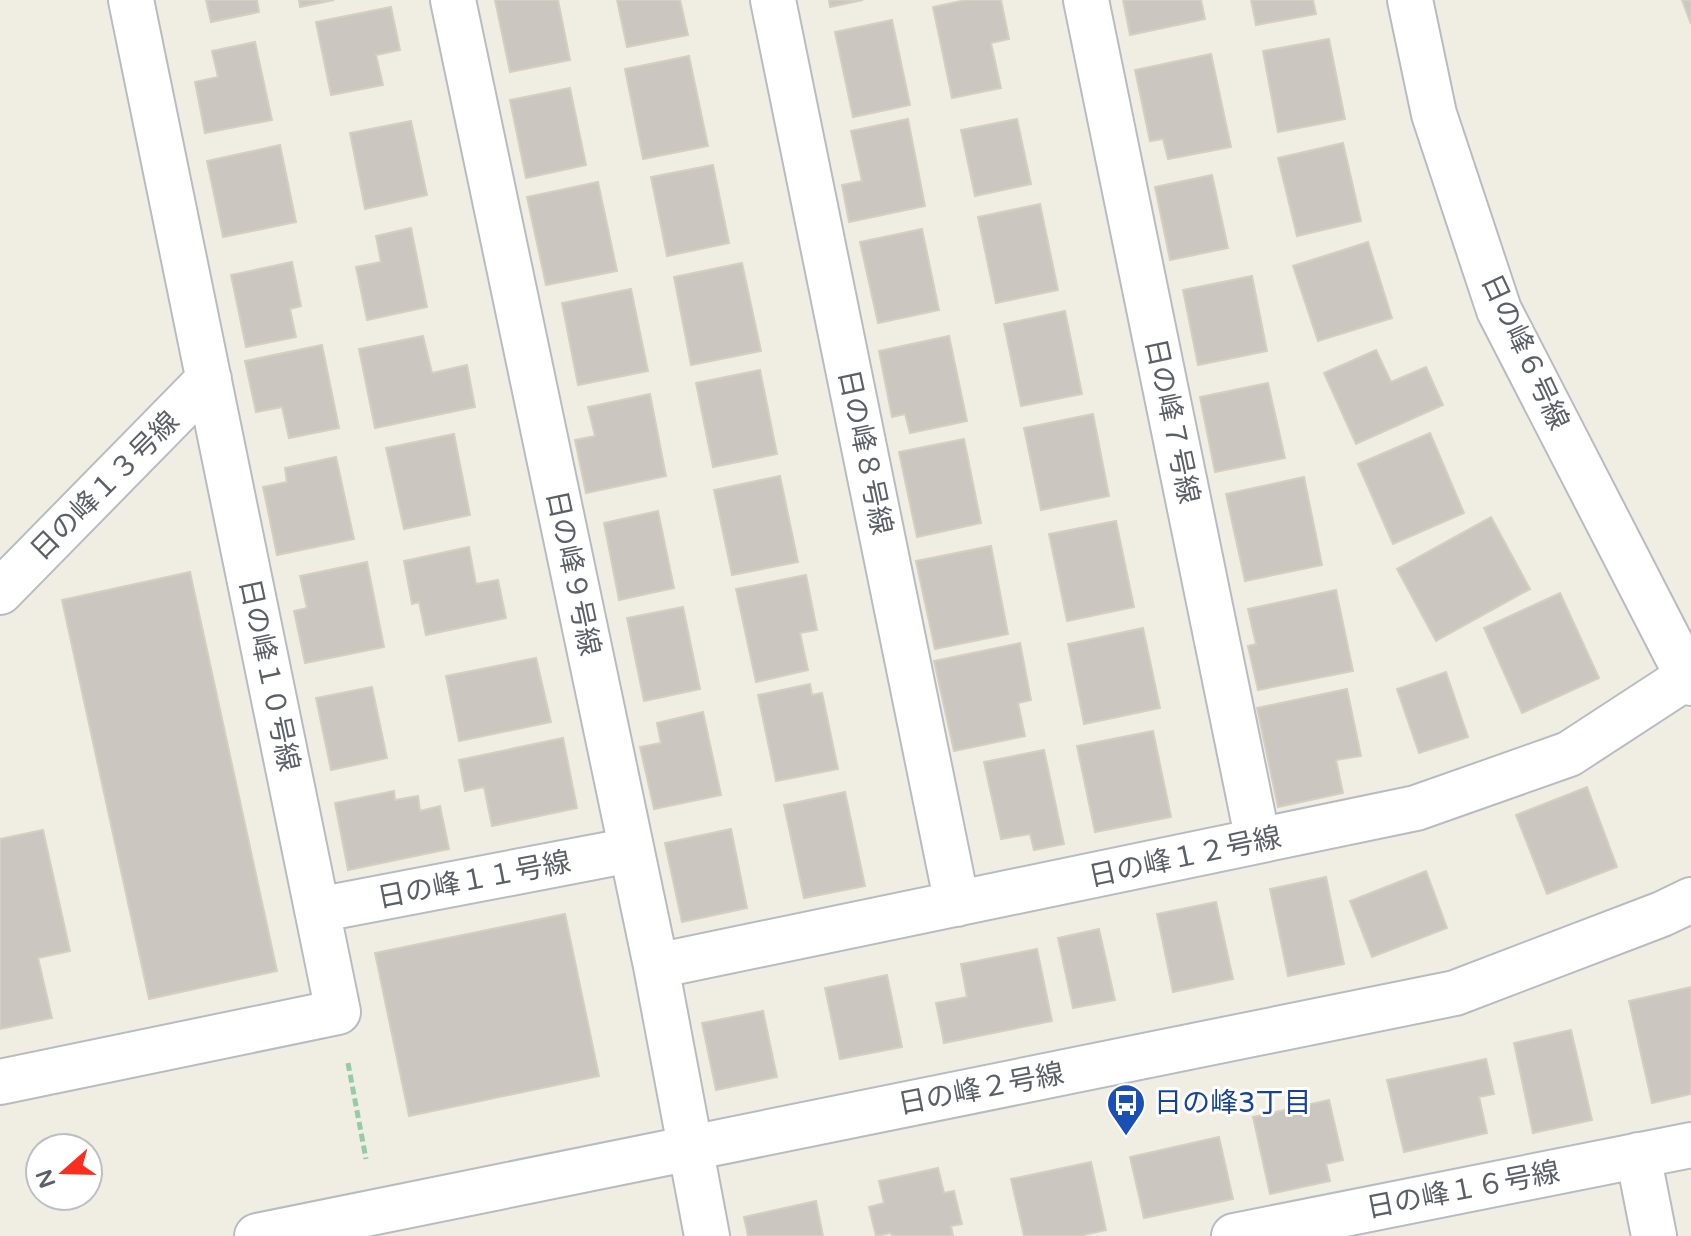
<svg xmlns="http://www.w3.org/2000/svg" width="1691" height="1236" font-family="'Varela Round','Noto Sans JP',sans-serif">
<rect width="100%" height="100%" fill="#f0ede3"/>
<path fill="#cbc7c0" stroke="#d5cfc1" stroke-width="2" d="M206 0H257L259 12 211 22Z
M299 0H334L300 7Z
M495 0H558L570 60 510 72Z
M617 0H680L688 35 627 47Z
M829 0H863L830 7Z
M966 0H1001L1009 39 991 43 1001 88 952 98 933 7Z
M1123 0H1201L1205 19 1130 35Z
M1251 0H1313L1316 14 1256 25Z
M1682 0H1691V24Z
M391 7 400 50 376 55 383 85 331 95 316 22Z
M892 20 910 105 853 117 835 32Z
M1329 39 1345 119 1278 132 1263 51Z
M255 42 272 120 205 133 195 82 218 77 212 51Z
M1211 54 1231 147 1168 159 1163 139 1150 141 1135 70Z
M689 56 708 146 643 159 625 69Z
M570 88 586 165 526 178 510 100Z
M908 119 925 206 849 222 842 185 862 181 851 131Z
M1017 119 1031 184 975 196 961 130Z
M411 121 427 195 365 209 350 133Z
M1343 143 1361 221 1297 236 1278 158Z
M280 145 296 222 223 237 207 161Z
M713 165 729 243 667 256 651 177Z
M1212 175 1228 248 1170 260 1155 187Z
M598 182 617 271 546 285 527 197Z
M1040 204 1058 290 996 303 978 217Z
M411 228 427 307 367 320 356 267 381 262 376 236Z
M922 229 939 310 878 323 860 242Z
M1368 242 1392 318 1318 341 1293 266Z
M292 262 301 306 290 309 296 337 246 347 231 275Z
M742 263 761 351 691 365 674 277Z
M1252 276 1267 351 1198 365 1183 290Z
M631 289 648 371 578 385 562 303Z
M1065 311 1082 394 1021 406 1004 324Z
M423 336 432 373 467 365 475 407 375 428 359 349Z
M949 336 967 421 910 433 905 414 892 417 879 351Z
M322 345 339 428 289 438 282 407 256 412 245 361Z
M1376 350 1391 382 1426 367 1443 405 1356 444 1324 373Z
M760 370 777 454 713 467 696 383Z
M1268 383 1285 458 1215 472 1200 397Z
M650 394 666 476 586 493 575 440 595 436 588 407Z
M1093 414 1109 496 1041 510 1024 428Z
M1430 433 1464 513 1393 544 1358 464Z
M454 434 470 515 404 529 386 448Z
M964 439 981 523 917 537 899 452Z
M336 457 354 539 277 555 263 487 287 482 285 468Z
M780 476 798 562 732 575 714 490Z
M1304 477 1322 565 1245 581 1226 494Z
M658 511 674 588 619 600 604 523Z
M1491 517 1530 589 1436 641 1397 569Z
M1116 521 1134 607 1067 621 1049 534Z
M991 546 1008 634 935 649 916 561Z
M469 547 476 584 498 580 506 618 426 635 419 602 412 604 404 561Z
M367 562 384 647 305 663 294 611 307 608 300 576Z
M190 572 277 971 149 999 62 600Z
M806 575 817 630 800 633 808 670 756 682 736 589Z
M1336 590 1353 671 1258 690 1248 646 1256 644 1248 609Z
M1560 593 1599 678 1522 713 1484 628Z
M683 607 700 689 644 701 627 618Z
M1143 628 1160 708 1084 724 1068 644Z
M1020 643 1031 700 1018 703 1025 736 954 751 934 661Z
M536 658 551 722 459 741 446 676Z
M1446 672 1468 737 1419 753 1397 689Z
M810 684 812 695 822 693 838 769 776 781 758 695Z
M372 687 387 758 331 770 316 698Z
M1347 689 1361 756 1336 760 1343 793 1278 807 1257 708Z
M703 712 721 795 654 809 640 747 661 743 657 723Z
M1153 731 1171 817 1095 832 1077 746Z
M563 738 577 808 492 826 484 787 465 791 459 760Z
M1044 750 1064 844 1034 850 1030 834 1001 839 984 762Z
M1587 787 1617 867 1547 894 1516 815Z
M394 791 395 800 418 796 420 811 440 806 449 849 348 870 335 803Z
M845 792 865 886 804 898 784 805Z
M731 829 747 908 682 922 665 843Z
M43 830 70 951 38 958 52 1018 0 1029V839Z
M1426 871 1447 928 1372 957 1350 901Z
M1326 877 1344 964 1288 976 1270 889Z
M1216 902 1233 979 1173 992 1157 914Z
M565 914 599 1076 409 1116 375 953Z
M1099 929 1115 1000 1073 1008 1058 938Z
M1037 949 1052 1021 944 1043 936 1003 967 997 961 964Z
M887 975 902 1047 840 1059 825 988Z
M1691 987V1094L1652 1103 1629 1001Z
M763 1011 777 1077 716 1090 702 1023Z
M1571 1030 1592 1120 1533 1133 1514 1043Z
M1486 1059 1494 1094 1479 1097 1487 1133 1404 1152 1387 1080Z
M1329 1100 1343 1160 1326 1164 1330 1181 1270 1194 1253 1117Z
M1219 1137 1233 1199 1144 1218 1130 1157Z
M1091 1162 1106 1230 1079 1236H1024L1011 1179Z
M938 1168 944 1193 954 1191 962 1224 951 1226 953 1236H892L891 1233 876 1236 869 1207 884 1203 879 1181Z
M816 1201 823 1236H748L744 1217Z"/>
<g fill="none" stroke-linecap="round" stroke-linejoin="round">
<g stroke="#b8bcc1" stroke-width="48">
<path id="minor" d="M453 0 656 966 707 1236
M773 0 957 904
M1086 0 1258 841
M1410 0 1434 114 1499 310 1691 683
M0 592 209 379
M317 910 631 850
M656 966 1416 808 1569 754 1687 677
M0 1082 338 1012 131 0
M1638 1155 1654 1236
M257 1236 1455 993 1662 914 1691 900
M1234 1236 1691 1145"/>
</g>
<path stroke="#95cca5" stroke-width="5" stroke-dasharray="8 4" stroke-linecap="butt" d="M348 1063 366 1159"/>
<use href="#minor" stroke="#fff" stroke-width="44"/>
</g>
<defs>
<g id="bus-pin" transform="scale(2)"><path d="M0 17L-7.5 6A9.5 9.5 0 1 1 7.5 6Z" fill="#1a4fb4" stroke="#fff"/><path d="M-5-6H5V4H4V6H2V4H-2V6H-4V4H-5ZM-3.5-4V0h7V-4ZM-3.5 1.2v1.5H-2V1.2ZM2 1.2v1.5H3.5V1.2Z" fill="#fff"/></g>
</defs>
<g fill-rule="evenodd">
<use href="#bus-pin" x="1126" y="1103"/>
</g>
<g text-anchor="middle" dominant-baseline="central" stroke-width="6" stroke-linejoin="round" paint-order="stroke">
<g font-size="28" fill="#5b6066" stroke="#fff">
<text transform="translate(1525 352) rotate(65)">日の峰６号線</text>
<text transform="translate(1172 421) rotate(78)">日の峰７号線</text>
<text transform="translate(865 452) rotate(78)">日の峰８号線</text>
<text transform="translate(105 486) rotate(-45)">日の峰１３号線</text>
<text transform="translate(573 573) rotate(78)">日の峰９号線</text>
<text transform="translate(269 675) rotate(78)">日の峰１０号線</text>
<text transform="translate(1185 857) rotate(-12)">日の峰１２号線</text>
<text transform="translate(474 880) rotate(-11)">日の峰１１号線</text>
<text transform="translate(981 1089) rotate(-11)">日の峰２号線</text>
<text transform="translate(1463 1190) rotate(-11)">日の峰１６号線</text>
</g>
<g font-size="28" fill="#164399" stroke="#fff" text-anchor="start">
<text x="1154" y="1103">日の峰3丁目</text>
</g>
</g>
<g transform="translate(64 1172) rotate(250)"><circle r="38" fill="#ffffff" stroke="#bdbfc2" stroke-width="2"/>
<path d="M0-6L14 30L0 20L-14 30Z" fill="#fa2e1f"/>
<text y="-12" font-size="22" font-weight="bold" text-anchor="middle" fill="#5b6066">N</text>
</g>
</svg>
